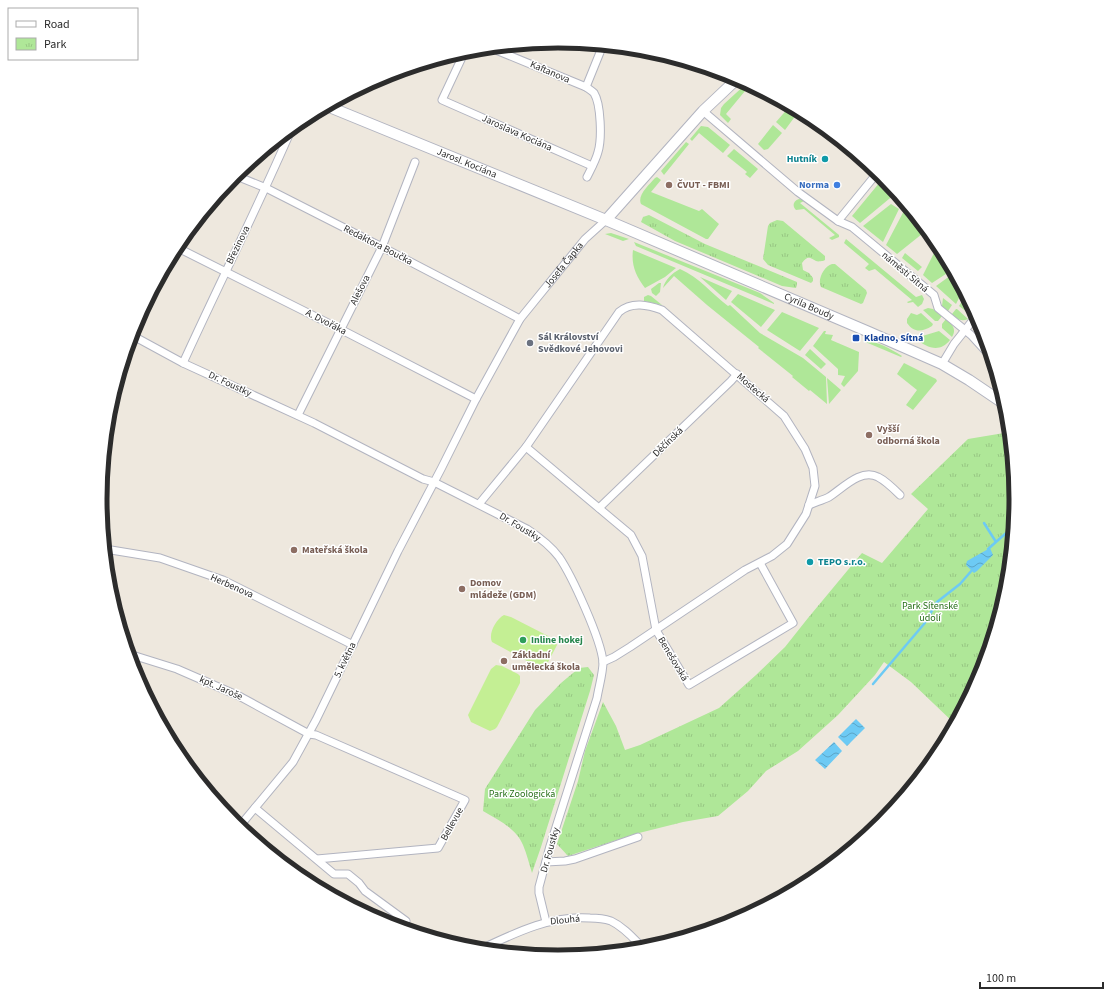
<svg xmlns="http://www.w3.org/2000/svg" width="1116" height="998" font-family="'Source Sans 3',sans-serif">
<defs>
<pattern id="park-tufts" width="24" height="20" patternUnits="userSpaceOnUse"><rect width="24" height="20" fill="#afe798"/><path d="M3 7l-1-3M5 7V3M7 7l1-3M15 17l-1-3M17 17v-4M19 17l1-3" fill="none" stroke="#97c683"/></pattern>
<pattern id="water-waves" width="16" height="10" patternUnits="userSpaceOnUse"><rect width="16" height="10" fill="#6dcaf4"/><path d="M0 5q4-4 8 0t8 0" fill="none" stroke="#5aa4c6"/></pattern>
</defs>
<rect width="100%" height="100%" fill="#eee8de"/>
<path fill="#afe798" d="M747 83 750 85 726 114 731 119 728 123 720 115 721 108 724 104Z
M790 106 799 111 785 130 776 122Z
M773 125 782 133 768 149 764 150 758 144Z
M701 126 708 127 730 145 723 153 699 133 692 141 690 139Z
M686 142 689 144 664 175 661 171Z
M734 149 758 169 750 178 745 174 747 172 727 156Z
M657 177 661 180 651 192 699 211 702 209 719 224 708 239H706L641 204C637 195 649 185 655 178Z
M880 182 895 194 860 223 852 216Z
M799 199 806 200 800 203 839 235V237L832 240 829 238 835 235 804 209 796 210C792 206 793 201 799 199Z
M891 204 899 209 883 242 863 226Z
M907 205 927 230 897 254 886 245Z
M611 233 629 239 623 241 605 234Z
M846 239 916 297 922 295 924 299 922 304 918 307 913 302 908 303 907 302 912 300 875 269 869 271 865 268 869 264 844 243Z
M634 242 760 293 774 303V304L636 246Z
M633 250 676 268 665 277 645 288C636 276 631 265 633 250Z
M935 251 948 262 952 270 932 283 923 275Z
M905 253 922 267 918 271 902 258Z
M680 269C699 277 712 294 728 306L730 305 760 333 803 358 826 377 827 404 810 390 809 391 792 377 793 376 758 348 759 347 707 305 674 276 663 288C665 280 672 273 680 269Z
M954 273 963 290 956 304 936 286Z
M700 277 732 291 726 300Z
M659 283H661L660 292 656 296 652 293 651 289Z
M738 294 775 310 761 327 731 302Z
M648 295 651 296 662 305 644 301V297Z
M966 295 972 306 967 312 959 306Z
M943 298 952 305 948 311 942 306Z
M928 308 933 309 942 316 938 321H935L923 310Z
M956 309H957L968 319C961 322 957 319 952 314Z
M782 312 819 328 800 351 767 330Z
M911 313 917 315 921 313 933 324 932 326C922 332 914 333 907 323V319Z
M946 319C952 324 957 329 952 337L942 328V324Z
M824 331H826L825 334 833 335 831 340 859 352 858 371 844 387 841 384 845 376 838 375V369L813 346Z
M939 331 950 340C940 353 927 348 916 339V338Z
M864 340C881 343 887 347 902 356L901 357 863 341Z
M810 349 826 364 821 369 805 355Z
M904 363 936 379 937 381 913 410 906 405 917 390 897 374Z
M827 378 841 390 829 404Z"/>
<path fill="url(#park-tufts)" d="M649 215 705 244 797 282V284L796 288 782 286 675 241 641 222 643 217Z
M777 220 783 221 825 256V260L823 261C821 261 818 262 816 261 810 258 808 255 802 263L803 270 809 273 813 278V281L811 283 768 265 763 259 768 226 770 223Z
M832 264H835L866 290 867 293 863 303 861 304 821 287C817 280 824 266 832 264Z
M1004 433 1010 434 1016 499 1007 589 981 674 955 724 911 682 884 662 875 675 838 715 798 751 766 771 748 791 718 816 683 822 635 834 568 856 557 844 578 781 585 751 603 702 616 726 625 750 640 745 719 708 756 675 785 647 808 618 862 553 882 563 928 509 911 494 968 439Z
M588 667 594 675 590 691 541 847 532 873C529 864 527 854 523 845 516 828 498 820 483 811L485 789 535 710 561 683 579 668Z"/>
<path fill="#c4ef94" d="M504 615 511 617 554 639 557 645 556 647 546 666 541 668 538 667 492 642C488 634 496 619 504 615Z
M496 665 502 666 518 674 520 676V683L497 727 495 729 490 731 471 722 468 715 491 669Z"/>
<path fill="url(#water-waves)" d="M990 548 993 555 977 571 974 573 966 565 967 561Z
M856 719 865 728 847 746 838 737Z
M834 742 842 751 825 769 815 760Z"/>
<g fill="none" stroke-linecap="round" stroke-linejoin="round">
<path stroke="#6dcaf4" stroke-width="2.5" d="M984 523 996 542
M988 549 1013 527
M873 684 924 624 937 602 960 584 973 569"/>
<g stroke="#b2b4c0" stroke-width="9">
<g id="street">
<path d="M491 48 586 87C589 89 592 91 594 93 601 104 602 139 598 152 596 160 591 169 587 177"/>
<path d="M465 51 442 100 592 166"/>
<path d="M586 87 603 45"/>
<path d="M703 111 798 192 838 221 852 227 934 295 938 308 971 335 991 357"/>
<path d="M234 175 266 188 382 247 520 319"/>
<path d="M838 221 878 172"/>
<path d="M176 247 340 329 476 399"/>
<path d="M131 337 137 338 183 363 314 423 423 479 434 482 527 529C539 537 550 545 559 557 572 576 601 639 603 662 603 673 599 686 597 698L550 846 539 887V893L546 922"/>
<path d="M183 363C219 284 258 207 292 128"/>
<path d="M942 364 954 344 977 315"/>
<path d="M298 415 382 247 415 162"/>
<path d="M526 447 631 535 642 556 656 630 689 685 793 623 760 563"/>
<path d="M479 504 526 447 619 312C632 301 648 305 662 310L784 416 805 449 813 468 815 486 806 514 787 544 772 556 745 570 630 647 614 657 603 662"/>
<path d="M809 505C816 502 823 500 829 497 843 488 861 468 878 477 886 481 894 489 900 495"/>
<path d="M599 508 731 381 737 374"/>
<path d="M105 549 160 558 223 580 353 645"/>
<path d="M129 654 177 669 239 696 309 734 316 735 465 800 438 848 317 859"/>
<path d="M255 808 334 874H348L359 883 365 891 406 921"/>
<path id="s1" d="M239 827 293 762 316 720 398 551 441 469 476 399 520 319 585 239 606 220"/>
<path d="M546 862 565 861 575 859 638 837"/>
<path d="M481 949C515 933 551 915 590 918 596 918 605 919 611 921 624 927 634 939 644 949"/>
</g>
</g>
<g stroke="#b2b4c0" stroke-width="12">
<g id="secondary">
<path id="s2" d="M327 106 606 220 869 332 942 364 969 380 1006 405"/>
<path d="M606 220 703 111 738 78"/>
</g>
</g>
<use href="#street" stroke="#fff" stroke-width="7"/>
<use href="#secondary" stroke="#fff" stroke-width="10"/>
</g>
<g fill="#0f9aa8" stroke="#fff" stroke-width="1.5">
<circle cx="825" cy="159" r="4"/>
<circle cx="810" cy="562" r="4"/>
</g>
<g fill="#8d6e63" stroke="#fff" stroke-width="1.5">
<circle cx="669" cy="185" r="4"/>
<circle cx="869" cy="435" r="4"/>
<circle cx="294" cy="550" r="4"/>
<circle cx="462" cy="589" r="4"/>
<circle cx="504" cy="661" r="4"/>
</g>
<circle fill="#3f7fe0" stroke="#fff" stroke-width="1.5" cx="837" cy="185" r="4"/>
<rect fill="#1a4fb4" stroke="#fff" stroke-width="1.5" x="852" y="334" width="8" height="8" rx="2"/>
<circle fill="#6b7280" stroke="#fff" stroke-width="1.5" cx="530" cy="343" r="4"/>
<circle fill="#2e9e5b" stroke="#fff" stroke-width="1.5" cx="523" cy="640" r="4"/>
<g text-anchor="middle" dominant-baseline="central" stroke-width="3" stroke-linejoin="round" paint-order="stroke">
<g font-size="10" fill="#2c2c2c" stroke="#fff">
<text transform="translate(550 72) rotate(23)">Kaftanova</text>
<text transform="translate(517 133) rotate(24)">Jaroslava Kociána</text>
<text stroke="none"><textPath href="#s2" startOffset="151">Jarosl. Kociána</textPath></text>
<text transform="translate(238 245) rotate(-64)">Březinova</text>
<text transform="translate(378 245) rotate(27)">Redaktora Boučka</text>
<text stroke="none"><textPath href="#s1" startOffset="652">Josefa Čapka</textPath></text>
<text transform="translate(905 272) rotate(40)">náměstí Sítná</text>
<text transform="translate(360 290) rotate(-63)">Alešova</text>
<text stroke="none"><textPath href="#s2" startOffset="522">Cyrila Boudy</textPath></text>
<text transform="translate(326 322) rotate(27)">A. Dvořáka</text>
<text transform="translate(230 384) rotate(25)">Dr. Foustky</text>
<text transform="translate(753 388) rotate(41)">Mostecká</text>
<text transform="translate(668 442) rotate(-44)">Děčínská</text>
<text transform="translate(520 527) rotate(31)">Dr. Foustky</text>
<text transform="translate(232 586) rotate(24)">Herbenova</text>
<text transform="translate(673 659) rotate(59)">Benešovská</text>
<text transform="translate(345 660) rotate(-64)">5. května</text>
<text transform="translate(221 688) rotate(24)">kpt. Jaroše</text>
<text transform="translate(452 824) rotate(-61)">Bellevue</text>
<text transform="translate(550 850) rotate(-74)">Dr. Foustky</text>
<text transform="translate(565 920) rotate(-6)">Dlouhá</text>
</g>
<g font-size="10" font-weight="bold" fill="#0d838f" stroke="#fff" text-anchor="end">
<text x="817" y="159">Hutník</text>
<text x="818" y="562" text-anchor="start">TEPO s.r.o.</text>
</g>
<g font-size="10" font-weight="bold" fill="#785e54" stroke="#fff" text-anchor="start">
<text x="677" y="185">ČVUT - FBMI</text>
<text x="877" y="429">Vyšší<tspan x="877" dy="12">odborná škola</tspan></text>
<text x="302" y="550">Mateřská škola</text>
<text x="470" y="583">Domov<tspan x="470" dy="12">mládeže (GDM)</tspan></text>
<text x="512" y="655">Základní<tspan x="512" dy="12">umělecká škola</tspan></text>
</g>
<g font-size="10" font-weight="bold" fill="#366cbe" stroke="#fff" text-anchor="end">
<text x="829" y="185">Norma</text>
</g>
<g font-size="10" font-weight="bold" fill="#5b616d" stroke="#fff" text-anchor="start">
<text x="538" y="337">Sál Království<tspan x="538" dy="12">Svědkové Jehovovi</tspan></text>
</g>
<g font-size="10" font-weight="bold" fill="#164399" stroke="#fff" text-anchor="start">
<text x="864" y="338">Kladno, Sítná</text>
</g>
<g font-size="10" fill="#256e17" stroke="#fff">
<text x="930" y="606">Park Sítenské<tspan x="930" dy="12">údolí</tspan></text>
<text x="522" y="794">Park Zoologická</text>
</g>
<g font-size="10" font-weight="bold" fill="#27864d" stroke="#fff" text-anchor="start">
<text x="531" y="640">Inline hokej</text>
</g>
</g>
<path d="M0 0H1116V998H0ZM107 499a451 451 0 1 1 902 0a451 451 0 1 1-902 0Z" fill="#fff" fill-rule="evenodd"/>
<path fill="none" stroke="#2c2c2c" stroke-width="5" d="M107 499a451 451 0 1 1 902 0a451 451 0 1 1-902 0Z"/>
<rect x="8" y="8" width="130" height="52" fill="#ffffff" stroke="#ababab"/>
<rect x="16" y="21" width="20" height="6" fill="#ffffff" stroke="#ababab"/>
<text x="44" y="28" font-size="12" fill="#2c2c2c">Road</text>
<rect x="16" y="38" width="20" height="12" fill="url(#park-tufts)" stroke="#ababab"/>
<text x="44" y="48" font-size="12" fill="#2c2c2c">Park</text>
<path d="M980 982v6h123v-6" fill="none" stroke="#2c2c2c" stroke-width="2"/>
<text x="986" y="982" font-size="12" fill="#2c2c2c" stroke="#ffffff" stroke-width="3" paint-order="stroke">100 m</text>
</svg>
